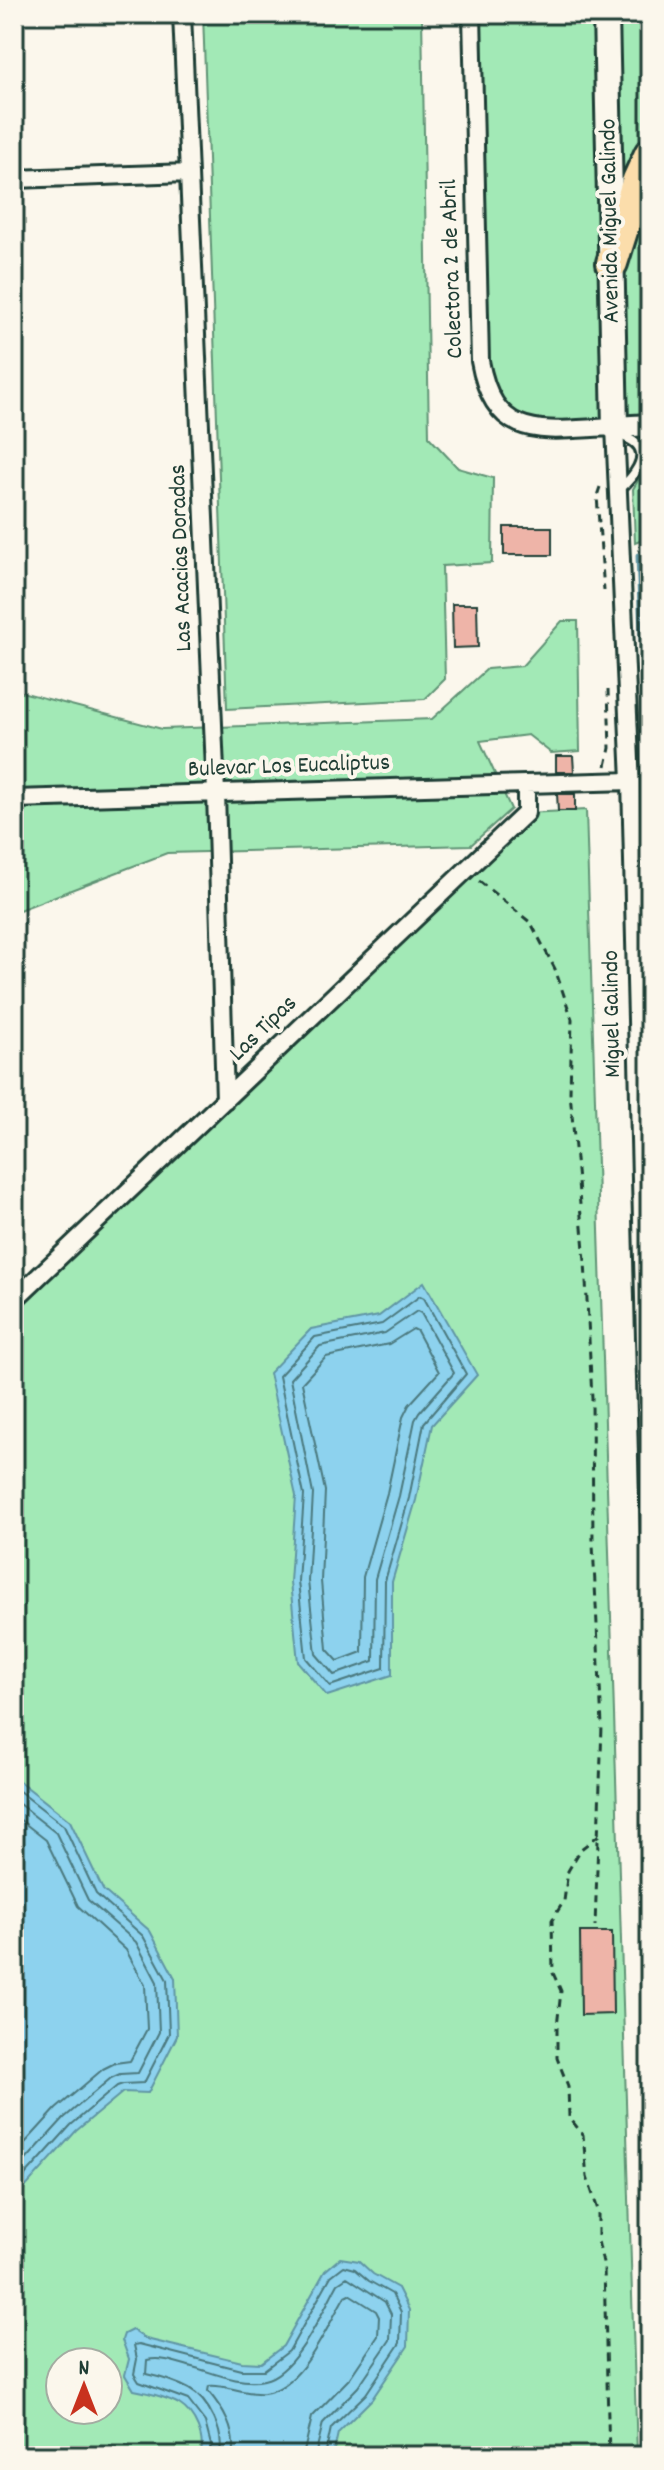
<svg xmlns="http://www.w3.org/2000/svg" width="664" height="2470" font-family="Dekko,sans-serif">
<rect width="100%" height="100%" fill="#fbf7ec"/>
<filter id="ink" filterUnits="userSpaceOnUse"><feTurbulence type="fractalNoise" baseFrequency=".0125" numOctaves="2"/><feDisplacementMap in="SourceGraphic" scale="16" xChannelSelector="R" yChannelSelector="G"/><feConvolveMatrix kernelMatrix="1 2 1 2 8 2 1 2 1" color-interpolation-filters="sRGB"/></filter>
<g filter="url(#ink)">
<path fill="#a2e9b6" stroke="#609375" stroke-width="2" fill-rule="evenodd" d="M203 14H422L429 437 458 468 493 478 492 563 442 566 445 679 425 699 227 709Z
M472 14H650V425L522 426 484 382Z
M639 479 650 486V537L635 543 633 489Z
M562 621H578L580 751 551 753 528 735 480 741 511 809 471 845 167 853 14 912V690L162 729 432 719 487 669 522 666Z
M586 810 637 2456H14V1300L526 813ZM60 2362H108V2410H60Z"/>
<path fill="#8dd2ee" stroke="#6196a4" stroke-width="2" d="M424 1282 477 1375 432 1425 416 1500 392 1582V1675L327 1696 298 1662 290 1582 296 1496 269 1373 311 1329 379 1316Z
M14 1777 70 1821 103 1890 150 1931 175 1978 177 2036 148 2093 123 2092 76 2131 14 2200Z
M340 2258 359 2261 373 2274 398 2288 409 2310 408 2346 372 2399 338 2433 333 2456H200C206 2439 195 2414 179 2404 166 2397 149 2393 134 2390L125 2375 129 2359 122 2340 124 2334 132 2330 146 2339 242 2362 261 2363 283 2346 325 2271Z"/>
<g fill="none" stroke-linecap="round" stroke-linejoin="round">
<path stroke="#4b797e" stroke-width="2" d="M420 1296 424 1298 466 1374 424 1423 409 1498 385 1581 384 1668 330 1686 306 1658 298 1581 304 1495 279 1376 315 1337 382 1324Z
M417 1311 421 1313 454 1373 419 1413 415 1420 399 1496 375 1579 374 1661 334 1675 316 1654 308 1581 313 1494 290 1379 320 1346 385 1333Z
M413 1329 417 1331 439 1372 409 1405 403 1417 387 1493 363 1577 362 1652 338 1661 327 1649 321 1581 325 1491 302 1383 326 1357 389 1344Z
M14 1787 64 1826 96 1894 143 1936 167 1980 169 2034 144 2083 123 2084 117 2086 71 2125 14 2188
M14 1800 56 1833 88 1900 136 1942 157 1982 159 2032 138 2073 120 2074 111 2078 64 2118 14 2173
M14 1815 46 1840 78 1906 126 1950 145 1985 147 2029 130 2061 115 2063 103 2069 56 2109 14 2155
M209 2456 211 2445 205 2422 188 2400 139 2382 134 2374 137 2359 134 2345 139 2344 241 2370H264L289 2351 331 2276 344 2266 355 2269 369 2281 392 2294 401 2312 400 2343 366 2394 331 2428 325 2456
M219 2456C226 2434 209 2400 189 2389 176 2382 160 2377 146 2374L147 2360C162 2356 181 2364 196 2368 216 2374 242 2385 264 2380 296 2374 323 2310 338 2283L347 2277 385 2302 391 2314 390 2340 358 2387 323 2423 315 2456
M232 2456C237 2431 223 2409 208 2391L209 2386C225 2384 245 2395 264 2393 303 2388 327 2326 345 2296L349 2294 376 2311 379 2317 378 2336 349 2379 312 2417 303 2456"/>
<path stroke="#6196a4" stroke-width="5" d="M638 555 645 736 650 1088
M650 1113V1122"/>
</g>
<path fill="#eeb4a8" stroke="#1f3d34" stroke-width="2" d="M504 527H552V555H504Z
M452 604H477L478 647 453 648Z
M556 756H573L574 772H556Z
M557 794H575V811H558Z
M580 1932H612L613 2014 581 2015Z"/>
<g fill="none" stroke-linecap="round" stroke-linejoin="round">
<g stroke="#1f3d34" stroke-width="14">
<path id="service" d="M618 431C623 438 627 437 634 442 653 456 631 479 619 490"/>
</g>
<g stroke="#1f3d34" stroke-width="22">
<path id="minor" d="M182 14 216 793 225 1100
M472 14 480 361C495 446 548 429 615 427L631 781 650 1537
M14 179 189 173
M14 799 631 781
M14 1300 526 813V784"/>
</g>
<g stroke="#1f3d34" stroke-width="26">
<path id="tertiary" d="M615 427 650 425"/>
</g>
<g stroke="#1f3d34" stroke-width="30">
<path id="secondary" d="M606 14 615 427"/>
</g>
<g stroke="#1f3d34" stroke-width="36">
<path id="motorway" d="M612 263 638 180 650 154"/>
</g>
<path stroke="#1f3d34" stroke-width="3" stroke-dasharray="8 6" stroke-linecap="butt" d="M600 487 597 496 604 591
M606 766 610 748 608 690
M479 881 531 923 555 969 572 1019 570 1092 585 1261 592 1398 593 1544 602 1726 595 1926
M599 1835 581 1849 568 1871 564 1901 552 1920 553 1973 561 1991 557 2027V2058L568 2086 569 2117 583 2135 587 2177 598 2210V2241L604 2268 609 2456"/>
<use href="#service" stroke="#fbf7ec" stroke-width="8"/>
<use href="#minor" stroke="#fbf7ec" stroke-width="16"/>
<use href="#tertiary" stroke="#fbf7ec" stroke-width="20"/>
<use href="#secondary" stroke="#fbf7ec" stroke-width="24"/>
<use href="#motorway" stroke="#fbddab" stroke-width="30"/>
</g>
</g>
<g text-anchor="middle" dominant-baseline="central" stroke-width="8" stroke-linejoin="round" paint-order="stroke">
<g font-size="24" fill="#1f3d34" stroke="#fbf7ec">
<text transform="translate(611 221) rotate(-91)">Avenida Miguel Galindo</text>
<text transform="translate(453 269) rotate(-92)">Colectora 2 de Abril</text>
<text transform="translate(182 558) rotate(-92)">Las Acacias Doradas</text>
<text transform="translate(289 767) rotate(-2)">Bulevar Los Eucaliptus</text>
<text transform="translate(613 1014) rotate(-91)">Miguel Galindo</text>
<text transform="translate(264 1029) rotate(-44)">Las Tipas</text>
</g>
</g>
<rect width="664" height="2470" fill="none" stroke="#fbf7ec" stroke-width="48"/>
<rect x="24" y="24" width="616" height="2422" fill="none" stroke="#1f3d34" stroke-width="3" filter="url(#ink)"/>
<g transform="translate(84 2386)"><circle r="38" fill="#fbf7ec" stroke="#a3ada2" stroke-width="2"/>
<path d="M0-6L14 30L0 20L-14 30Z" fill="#c8321e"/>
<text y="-12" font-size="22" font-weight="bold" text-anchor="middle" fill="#1f3d34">N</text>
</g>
</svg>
